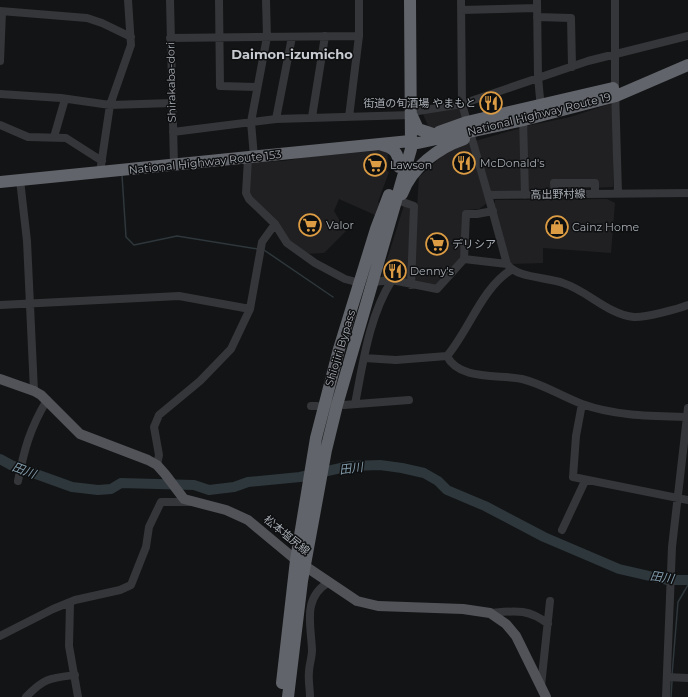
<svg xmlns="http://www.w3.org/2000/svg" width="688" height="697" font-family="Montserrat,'Noto Sans JP',sans-serif">
<rect width="100%" height="100%" fill="#131415"/>
<path fill="#202022" d="M610 104 613 106V187L572 189 571 192H530L528 190 527 126 570 117Z
M460 107 463 117 431 129 429 128 422 112Z
M521 128 523 192H490L475 141Z
M470 141 487 203 479 209 466 210 460 260 438 285 434 286 412 280 419 177 442 156Z
M385 150 388 153 387 171 389 172 378 202 379 203 375 215 339 199 334 211 346 231 324 253 304 254 297 251 252 199 248 187 250 162 284 161 306 157Z
M607 199 615 203 611 253 543 248V263L511 264 493 203H495V200Z
M404 205 411 210 409 282 381 279Z"/>
<g fill="none" stroke-linecap="round" stroke-linejoin="round">
<path stroke="#2e373c" stroke-width="1.5" d="M122 175 126 237 134 245 177 236 258 249
M264 250 333 297
M672 675 678 602 688 585
M671 697 672 681"/>
<path stroke="#2e373c" stroke-width="10" d="M0 459 11 465 72 487 98 490 111 489 121 483 194 485 209 490 234 487 248 482 300 477 350 466 380 465 402 468 424 473 438 481 447 490 485 506 544 537 619 569 667 580H688"/>
<path stroke="#353639" stroke-width="8" d="M170 0 174 165
M219 0 220 86 256 87
M461 0 462 104 488 195 688 193
M537 0 538 77 541 109
M615 0V88L618 193
M461 10 537 8
M0 11 87 18 102 23 131 37
M537 17 571 18 572 67
M170 38 359 36V0
M0 61 2 12
M0 94 61 98 110 105 172 103
M418 111 462 104 588 61 688 36
M523 116 525 195
M312 117 325 36
M349 117 359 36
M276 119 292 37
M0 125 28 137 66 138 102 161
M173 132 276 119 411 115
M54 137 65 99
M254 157 251 122 267 37 266 0
M248 158 246 193 249 199 275 224 287 243 315 263 345 279 360 283
M100 172 110 105 131 45 128 0
M20 180 27 241 34 391
M555 194 554 183H595V193
M488 195 507 264C516 278 547 277 563 283 588 291 607 314 634 317 644 318 678 309 688 305
M400 201 414 206 411 285
M464 259 507 264
M373 282 392 280 437 289 464 259 466 214H477L493 211
M0 305 179 296 250 309
M447 356C459 381 500 374 522 379 543 384 561 396 582 404 615 416 652 416 687 417
M364 358 396 360 447 356C469 330 482 288 511 270
M355 404C363 363 369 316 392 280
M582 404 576 436 573 477 688 500
M344 405 409 400
M311 406H317
M157 465 159 455 154 427 159 415 200 381 231 349 250 309 262 242 275 224
M18 481C24 450 30 428 47 400
M562 530 585 481
M70 603 69 646 78 697
M490 613C514 611 528 608 548 624
M0 636 53 609 75 600 120 590 131 585 146 547 149 527 161 502H190
M667 677 688 678
M541 686 550 601
M26 697C44 678 50 678 75 675
M310 697C310 689 308 680 309 672 309 665 312 658 312 650 311 624 302 598 329 582
M666 697 672 547 688 408"/>
<path stroke="#515358" stroke-width="10" d="M0 379 34 391 41 395 80 434 148 460 157 465 165 474 184 499 226 510 248 520 296 560 357 601 378 606 463 609 490 613 506 624 516 636 546 697"/>
<path stroke="#61646a" stroke-width="12" d="M412 116 418 129 433 134
M439 132 467 122 613 88
M382 145C395 148 399 154 399 167
M0 182 410 141 418 143 524 120 616 96 688 65
M402 194C412 167 438 148 464 139
M282 683 296 560 316 438 339 349 376 229 389 195
M288 697 302 581 326 450 337 405 411 149 410 0"/>
</g>
<defs>
<g id="restaurant-ring" transform="scale(1.15)"><circle r="9.5" fill="#0e0f10" stroke="#dc9c44" stroke-width="1.5"/><path d="M-5-6h1v4h1v-4h1v4h1v-4h1v5L-1.5 .5V6h-2V.5L-5-1ZM5-6V6H3V1.5H1.5Q1.5-4 5-6Z" fill="#dc9c44"/></g>
<g id="supermarket-ring" transform="scale(1.15)"><circle r="9.5" fill="#0e0f10" stroke="#dc9c44" stroke-width="1.5"/><path d="M-6-5.5h2.5l.6 2H6L4.5 2H-2.5L-4.4-4H-6ZM-1.5 3.2a1.3 1.3 0 1 0 .1 0ZM3 3.2a1.3 1.3 0 1 0 .1 0Z" fill="#dc9c44"/></g>
<g id="shop-ring" transform="scale(1.15)"><circle r="9.5" fill="#0e0f10" stroke="#dc9c44" stroke-width="1.5"/><path d="M-5-2.5h2.3a2.7 3.5 0 0 1 5.4 0H5L5.5 6h-11ZM-1.5-2.5h3a1.5 2.3 0 0 0-3 0Z" fill="#dc9c44"/></g>
</defs>
<g fill-rule="evenodd">
<use href="#restaurant-ring" x="491" y="103"/>
<use href="#restaurant-ring" x="464" y="163"/>
<use href="#supermarket-ring" x="375" y="165"/>
<use href="#supermarket-ring" x="310" y="225"/>
<use href="#shop-ring" x="557" y="227"/>
<use href="#supermarket-ring" x="437" y="244"/>
<use href="#restaurant-ring" x="395" y="271"/>
</g>
<g text-anchor="middle" dominant-baseline="central" stroke-width="3" stroke-linejoin="round" paint-order="stroke">
<g font-size="11" fill="#a7acb4" stroke="#0e0f10">
<text transform="translate(171 82) rotate(-91)">Shirakaba-dori</text>
<text transform="translate(539 114) rotate(-14)">National Highway Route 19</text>
<text transform="translate(205 162) rotate(-6)">National Highway Route 153</text>
<text transform="translate(558 194) rotate(-1)">高出野村線</text>
<text transform="translate(340 348) rotate(-73)">Shiojiri Bypass</text>
<text transform="translate(287 535) rotate(39)">松本塩尻線</text>
</g>
<g font-size="11" fill="#a7acb4" stroke="#0e0f10" text-anchor="start">
<text x="476" y="103" text-anchor="end">街道の旬酒場 やまもと</text>
<text x="480" y="163">McDonald's</text>
<text x="390" y="165">Lawson</text>
<text x="326" y="225">Valor</text>
<text x="572" y="227">Cainz Home</text>
<text x="452" y="244">デリシア</text>
<text x="410" y="271">Denny's</text>
</g>
<g font-size="12" font-style="italic" fill="#819bab" stroke="#0e0f10">
<text transform="translate(351 468) rotate(-7)">田川</text>
<text transform="translate(24 470) rotate(21)">田川</text>
<text transform="translate(662 577) rotate(8)">田川</text>
</g>
<g font-size="13" font-weight="bold" fill="#c7cad0" stroke="#0e0f10">
<text x="292" y="54">Daimon-izumicho</text>
</g>
</g>
</svg>
